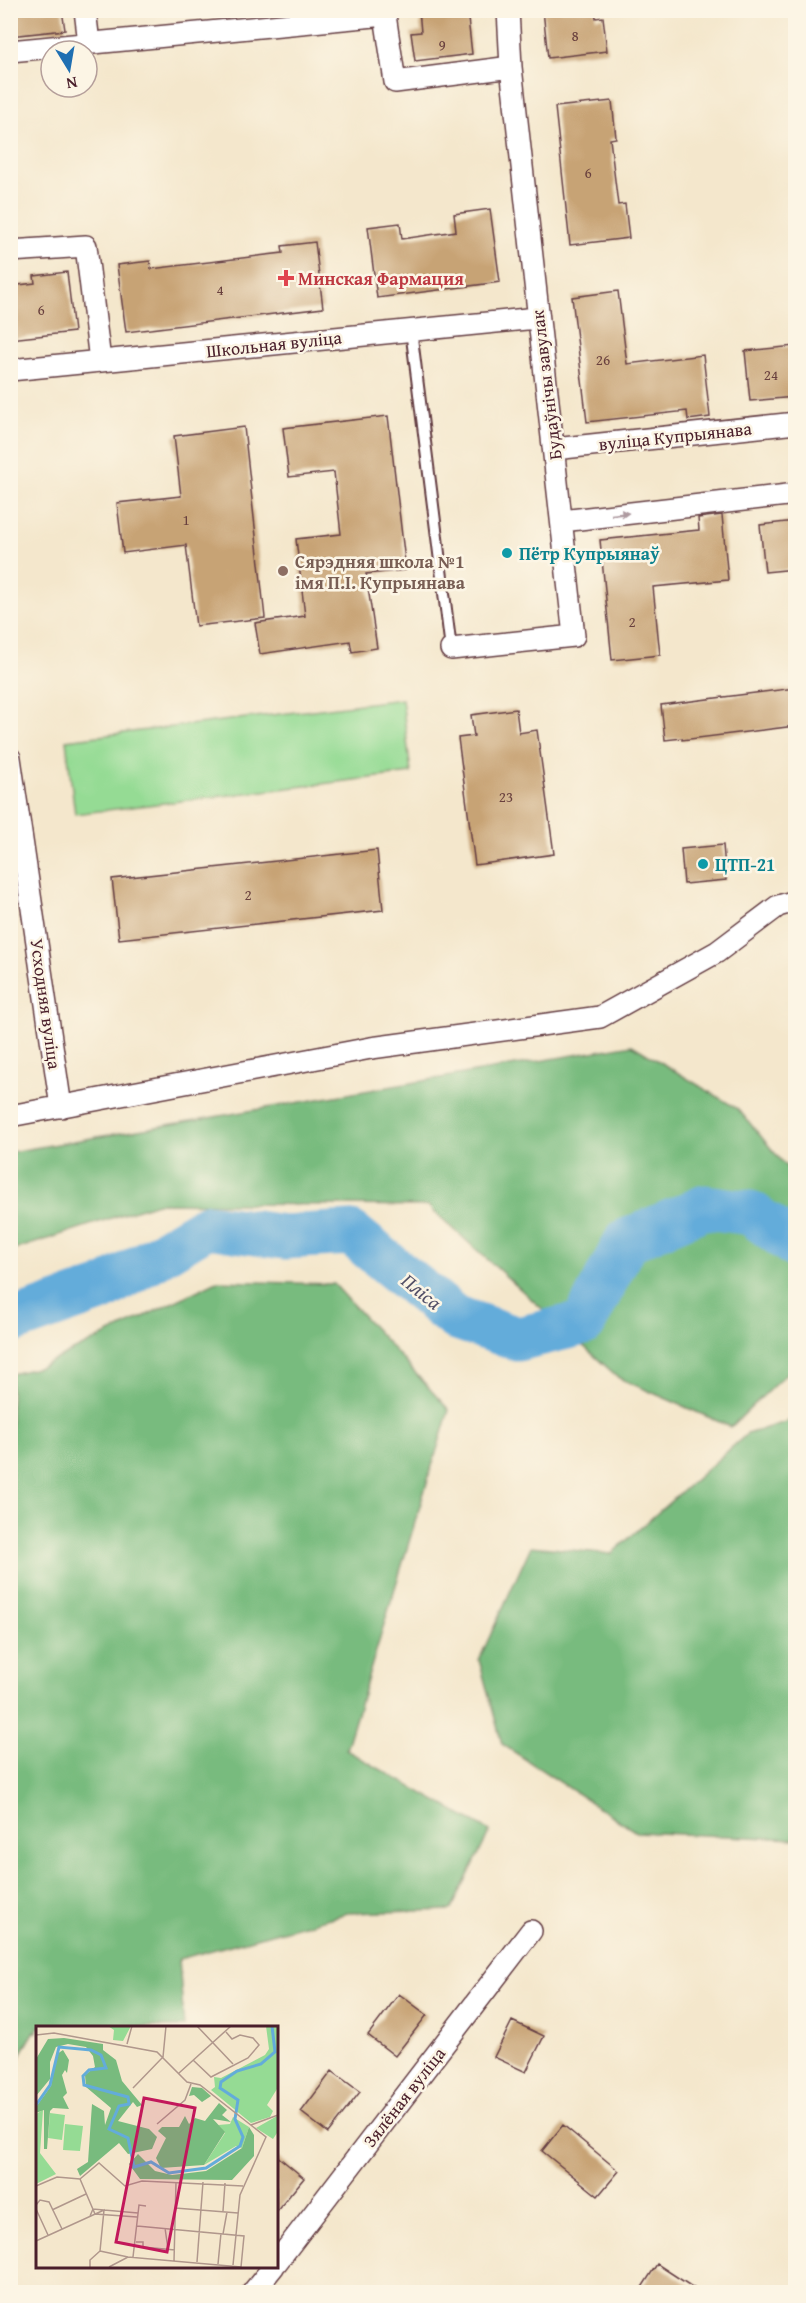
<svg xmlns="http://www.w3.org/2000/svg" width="806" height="2303" font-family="'Gentium Book Plus',serif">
<rect width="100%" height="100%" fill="#fcf5e5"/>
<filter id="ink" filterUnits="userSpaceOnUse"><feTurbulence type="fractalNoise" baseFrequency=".0167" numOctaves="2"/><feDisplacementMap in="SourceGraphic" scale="12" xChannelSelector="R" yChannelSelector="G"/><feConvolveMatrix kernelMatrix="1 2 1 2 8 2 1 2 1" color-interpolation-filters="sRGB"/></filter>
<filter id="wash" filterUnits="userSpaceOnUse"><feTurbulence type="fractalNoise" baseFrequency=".008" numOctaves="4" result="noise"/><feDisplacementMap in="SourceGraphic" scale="24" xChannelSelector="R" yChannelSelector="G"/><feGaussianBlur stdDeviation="1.35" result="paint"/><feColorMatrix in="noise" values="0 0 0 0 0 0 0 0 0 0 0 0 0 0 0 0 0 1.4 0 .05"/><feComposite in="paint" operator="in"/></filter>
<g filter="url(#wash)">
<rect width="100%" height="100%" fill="#f4e7cc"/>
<path fill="#95db94" stroke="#707d60" stroke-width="1.5" d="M402 699 411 773 75 814 66 740Z"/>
<path fill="#78bb7e" stroke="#616d54" stroke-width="1.5" d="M632 1045 738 1109 795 1177V1365L731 1427 619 1378 428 1206 157 1203 11 1251V1152Z
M217 1281 334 1284 449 1410 346 1750 490 1831 451 1910 348 1913 179 1959 184 2027H38L37 2032 35 2031 11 2070V1374L40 1367Z
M795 1419V1839L636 1832 502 1744 479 1660 531 1546 611 1554 747 1434Z"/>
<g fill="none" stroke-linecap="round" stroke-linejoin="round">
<path stroke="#63acda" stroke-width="45" d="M10 1322 103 1289 207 1226 284 1237 351 1233 454 1317 518 1339 584 1323 626 1241 705 1207 751 1213 796 1246"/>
</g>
<g id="blocks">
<path fill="#c7a375" d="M10 10H62L65 30 10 36Z
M419 10H467L472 54 415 61 411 33 421 32Z
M543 10H595L596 18 603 17 607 51 548 58Z
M612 101 616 138 610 139 618 205 625 204 629 238 570 245 555 107Z
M490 209 500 282 377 298 368 227 400 223 402 239 456 231 454 214Z
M315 242 323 308 126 332 117 265 150 261 151 269 283 253 282 246Z
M67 272 74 332 10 339V286L35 283 34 276Z
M618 291 627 364 703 355 710 417 688 420 687 411 587 422 572 297Z
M795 346V397L750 401 745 351Z
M388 416 406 570 366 574 377 648 352 652 350 641 260 654 255 623 305 616 296 539 341 534 334 472 289 477 283 428Z
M244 427 265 618 196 626 186 545 123 553 117 503 181 496 174 436Z
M722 515 728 580 653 587 660 655 612 660 600 540 699 530 698 518Z
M795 521V569L765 572 760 525Z
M795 688V726L682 740V738L665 740 661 705Z
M516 709 519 733 537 730 554 854 475 865 458 738 474 736 471 715Z
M723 845 726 880 684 884 681 849Z
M377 850 383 910 119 939 112 879Z
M399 1994 427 2015 395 2056 368 2035Z
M512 2021 544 2036 526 2072 494 2057Z
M332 2071 360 2092 328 2133 301 2112Z
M563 2125 619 2171 598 2196 542 2151Z
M276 2155 304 2178 276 2212Z
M657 2264 700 2292H639Z"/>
</g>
</g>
<g filter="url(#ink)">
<use href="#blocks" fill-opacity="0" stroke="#643d43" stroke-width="1.5"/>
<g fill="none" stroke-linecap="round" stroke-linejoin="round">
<g stroke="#643d43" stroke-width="14">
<path id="service" d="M411 330 451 649"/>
</g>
<g stroke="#643d43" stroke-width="24">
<path id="minor" d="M85 10 89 43
M10 51 385 15 395 82 511 67
M10 251 86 246 100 361
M10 370 537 318
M554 449 796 423
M562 521 796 494
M451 649 574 636 511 67 508 10
M10 758 61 1107
M10 1116 371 1048 600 1017 717 952 778 906 796 901
M276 2263 531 1931
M253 2292 274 2266"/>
</g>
<use href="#service" stroke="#fff" stroke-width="10"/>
<use href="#minor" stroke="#fff" stroke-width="21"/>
</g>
<defs><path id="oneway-solid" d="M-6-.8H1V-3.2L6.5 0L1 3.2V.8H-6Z" transform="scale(1.5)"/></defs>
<use fill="#ae9aa0" href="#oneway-solid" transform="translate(620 514) rotate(-6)"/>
</g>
<path fill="#e0444e" stroke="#fcf5e5" stroke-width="2" d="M283 269h6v6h6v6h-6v6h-6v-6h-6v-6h6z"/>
<g fill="#0f9aa8" stroke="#fcf5e5" stroke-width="2">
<circle cx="507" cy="553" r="6"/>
<circle cx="703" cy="864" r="6"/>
</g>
<circle fill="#8d6e63" stroke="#fcf5e5" stroke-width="2" cx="283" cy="571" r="6"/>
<g text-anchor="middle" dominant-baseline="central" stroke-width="5" stroke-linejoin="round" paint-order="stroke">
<g font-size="15" fill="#69403e">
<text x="575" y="35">8</text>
<text x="442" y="44">9</text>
<text x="588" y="172">6</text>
<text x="220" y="289">4</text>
<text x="41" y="309">6</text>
<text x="603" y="359">26</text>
<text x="771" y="374">24</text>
<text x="186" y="519">1</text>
<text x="632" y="621">2</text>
<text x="506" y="796">23</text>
<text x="248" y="894">2</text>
</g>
<g font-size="18" font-weight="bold" fill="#be3a42" stroke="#fcf5e5" text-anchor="start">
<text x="298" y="278">Минская Фармация</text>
</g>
<g font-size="18" fill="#4a1f2b" stroke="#fcf5e5">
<text transform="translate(274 344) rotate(-6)">Школьная вуліца</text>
<text transform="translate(546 385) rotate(-97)">Будаўнічы завулак</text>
<text transform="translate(675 436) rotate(-6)">вуліца Купрыянава</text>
<text transform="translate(46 1004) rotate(82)">Усходняя вуліца</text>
<text transform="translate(404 2097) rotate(-52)">Зялёная вуліца</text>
</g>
<g font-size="18" font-weight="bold" fill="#0d838f" stroke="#fcf5e5" text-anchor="start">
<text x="519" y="553">Пётр Купрыянаў</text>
<text x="715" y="864">ЦТП-21</text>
</g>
<g font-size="18" font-weight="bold" fill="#785e54" stroke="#fcf5e5" text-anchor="start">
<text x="295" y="561">Сярэдняя школа №1<tspan x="295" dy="21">імя П.І. Купрыянава</tspan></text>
</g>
<g font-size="20" font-style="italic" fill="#535068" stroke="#fcf5e5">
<text transform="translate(422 1291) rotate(39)">Пліса</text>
</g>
</g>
<g transform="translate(36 2026)">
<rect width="242" height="242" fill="#f4e7cc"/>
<path d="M72 0H95L87 15 77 14 78 4ZM230 0H241V63L231 79 237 85 234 91 215 97 175 64 179 61 178 51 185 52 229 29 233 23ZM7 84 4 127 20 148 0 158V88ZM14 87 29 89 26 114 12 112ZM241 90V107L237 113 220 102ZM197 91 213 101 206 122 200 120 168 139 189 107 182 99 194 98ZM29 98 47 100 44 125 27 124Z" fill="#95db94"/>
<path d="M28 12 67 18V24L80 34 86 55 106 79 101 81 97 76 82 95 113 103 121 111 116 123 92 128 83 117 44 150 41 143 52 136 56 78 68 85 69 99 75 82 50 61 49 49 59 41 57 30 50 21 32 18 20 21 14 36V53L0 70V33L12 13ZM27 24 33 34 31 47 29 44 26 49 31 67 27 71 33 83 17 82 14 85 11 123H8V84L0 87V81L15 60 21 28ZM156 61 166 62 175 70 166 76 158 69 153 70ZM183 77 191 84 186 89 195 96 177 93 189 106 168 139 125 142 120 132 130 112 122 105 126 101H143L149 90 153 98 159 92 169 95ZM213 101 218 109V130L196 154 104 153 93 138 102 128 119 145 136 149 170 145 206 122Z" fill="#78bb7e"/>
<path fill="none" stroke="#63acda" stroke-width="3" d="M0 79 14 59 23 21 55 24 65 29 70 42 53 44 47 50 48 59 92 71 93 78 83 80 73 103 92 112 98 141 115 136 133 147 170 142 204 120 207 111 199 93 202 74 184 62 185 56 201 45 225 38 239 26 236 0"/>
<path fill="none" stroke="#b0978c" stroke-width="1.5" d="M161 0 197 38M0 9 18 7 121 26 151 56 164 59 230 111 204 169 197 239M91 18 96 0M157 34 175 51 212 32 223 19 217 12 204 9 196 13 190 6M143 47 195 0M97 62 127 31 130 0M121 98 149 74 155 58M215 99 242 89M44 153 63 137 89 160 106 155 207 160M0 160 21 151 44 153 59 188 101 191M0 179 4 174 13 176 26 203M139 182 202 187M0 183 12 209M16 184 50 168M187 185 189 157M54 190 57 183 102 187M101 200 208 210 205 241M129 202 132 223M187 208 191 186M0 215 68 184 64 225M100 216H107V221L139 224M64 225 92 231M97 231 103 179 110 180M138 235 140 156M161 236 167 156M182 238 185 207M54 241V234L64 225M73 241 92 231 205 241"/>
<path fill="#c2185b" fill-opacity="0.15" stroke="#c2185b" stroke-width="3" d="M108 72 159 82 131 226 80 216Z"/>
<rect width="242" height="242" fill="none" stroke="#4a1f2b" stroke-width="3"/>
</g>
<rect width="806" height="2303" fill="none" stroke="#fcf5e5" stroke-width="36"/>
<g transform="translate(69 69) rotate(169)"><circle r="28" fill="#fcf5e5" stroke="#b59f9b" stroke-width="1.5"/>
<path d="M0-4.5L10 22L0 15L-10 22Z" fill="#1f6fb2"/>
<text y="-9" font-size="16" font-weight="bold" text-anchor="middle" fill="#4a1f2b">N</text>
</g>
</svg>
